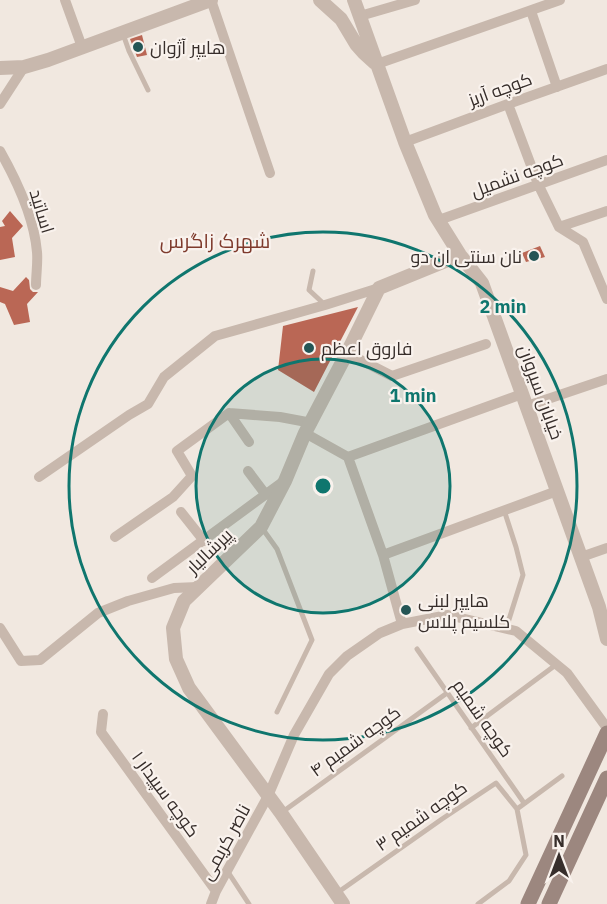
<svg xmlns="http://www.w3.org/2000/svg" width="607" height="904" font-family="'IBM Plex Sans',Cairo,sans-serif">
<rect width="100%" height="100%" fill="#f1e8e0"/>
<path fill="#ba6755" d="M142 35 147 55 137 57 130 39Z
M10 211 23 226 12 238 15 257 0 260V227L5 226 2 221Z
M540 246 545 257 526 262 522 253Z
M26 277 29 280 30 289 33 292H38L27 304 30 322 14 325 5 304 0 302V287L13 291Z
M358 307 314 392 278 370 283 326Z"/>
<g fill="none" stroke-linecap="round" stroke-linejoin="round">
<path stroke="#c8b8ad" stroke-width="5" d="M123 34 129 51 148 90
M313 271 309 290 324 304
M504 510 516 547 523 575 506 629
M262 528 277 549 312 640 277 712
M417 649 524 803
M471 728 557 664
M517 809 562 776
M281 813 447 693
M228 872 249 904
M337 893 442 819 496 783 517 809 526 855 509 881 478 904"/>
<path stroke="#c8b8ad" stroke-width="10" d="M65 0 82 47
M211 0 270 173
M531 11 557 87
M360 16 415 0
M377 64 560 0
M0 104 24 67
M508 104 538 184 559 227 583 242 607 299
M405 142 508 104 607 69
M0 151C17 181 34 217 37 252 38 263 36 274 36 285
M439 220 607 160
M559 227 607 211
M347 353 392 376 486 344
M527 406 607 379
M229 413 249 442
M305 433 348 457 383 555 402 624
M348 457 522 394
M248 471 266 495
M39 477 129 415 148 404 164 377 215 336 325 305 379 288
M181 512 204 541
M115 537 173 497 192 476 177 451 229 413 280 417 312 423
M383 555 557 491
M581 557 607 548
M152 578 284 481
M0 628 21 661 40 660 98 613 128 601 174 588 198 587
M103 714 101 732 216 891
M211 904 216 891 268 796 294 735 329 674 347 656 380 633 402 624 448 615 516 631 567 673 607 728"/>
<path stroke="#c8b8ad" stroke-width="14" d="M320 0 341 19 356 44 364 53 375 63
M354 0 405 142 435 215 460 255 482 283 599 607 607 639
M0 68 24 67 48 60 211 0
M343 904 281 813 189 688 176 659 173 628 184 601 261 527 285 481 305 433 347 353 379 288 460 255"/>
<path stroke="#9c877f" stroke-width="15" d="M528 904 607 733
M549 904 607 778"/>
</g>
<circle cx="323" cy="486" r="127" fill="#0f766e" fill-opacity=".12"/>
<g fill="none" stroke="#0f766e" stroke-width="3">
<circle cx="323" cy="486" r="127"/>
<circle cx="323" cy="486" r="254"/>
</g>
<g fill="#245555" stroke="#f9f2ed" stroke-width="2">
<circle cx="138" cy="47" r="6"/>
<circle cx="534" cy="256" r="6"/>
<circle cx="309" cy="348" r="6"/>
<circle cx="406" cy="610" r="6"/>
</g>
<g text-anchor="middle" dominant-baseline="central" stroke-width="4.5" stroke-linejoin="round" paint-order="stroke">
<g font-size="18" fill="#372e2b" stroke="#f9f2ed" text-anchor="start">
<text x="150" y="47">هایپر آژوان</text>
<text x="522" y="256" text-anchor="end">نان سنتی ان دو</text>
<text x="321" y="348">فاروق اعظم</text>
<text x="418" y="600">هایپر لبنی<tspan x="418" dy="21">کلسیم پلاس</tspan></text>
</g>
<g font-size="18" fill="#372e2b" stroke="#f9f2ed">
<text transform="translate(500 89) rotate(-20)">کوچه آریز</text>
<text transform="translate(517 175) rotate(-20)">کوچه نشمیل</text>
<text transform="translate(42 211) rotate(73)">اساتید</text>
<text transform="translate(541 392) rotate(70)">خیابان سیروان</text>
<text transform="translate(209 551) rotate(-44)">پیرشالیار</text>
<text transform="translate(483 718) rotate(55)">کوچه شمیم</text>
<text transform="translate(355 741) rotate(-36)">کوچه شمیم ۴</text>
<text transform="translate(166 794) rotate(54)">کوچه سپیدار ۱</text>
<text transform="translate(421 816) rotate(-35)">کوچه شمیم ۳</text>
<text transform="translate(225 842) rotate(-61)">ناصر کریمی</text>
</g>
<g font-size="20" fill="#7e3a2c" stroke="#f9f2ed">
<text x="215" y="240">شهرک زاگرس</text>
</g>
</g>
<circle cx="323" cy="486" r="9" fill="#0f766e" stroke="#f9f2ed" stroke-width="3"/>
<g font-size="18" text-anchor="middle" font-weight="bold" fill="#0f766e" stroke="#f9f2ed" stroke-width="4.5" stroke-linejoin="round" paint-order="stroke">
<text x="503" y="313">2 min</text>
<text x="413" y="402">1 min</text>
</g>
<g transform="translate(559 856)" stroke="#f9f2ed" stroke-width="4.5" paint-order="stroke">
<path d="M0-4.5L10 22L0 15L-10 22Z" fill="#372e2b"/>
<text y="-9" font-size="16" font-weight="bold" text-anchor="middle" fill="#372e2b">N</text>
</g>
</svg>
